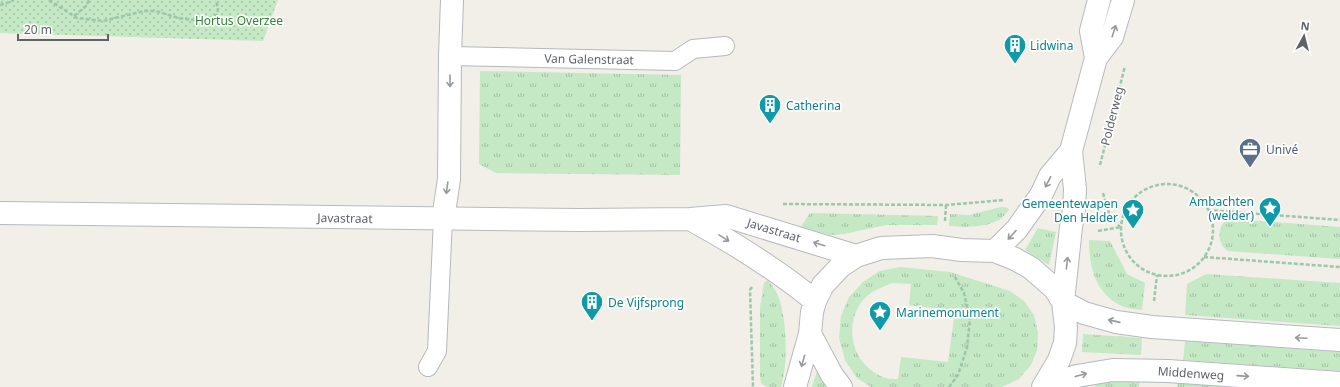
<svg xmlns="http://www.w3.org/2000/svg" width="1340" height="387" font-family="'Noto Sans',sans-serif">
<defs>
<pattern id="grass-tufts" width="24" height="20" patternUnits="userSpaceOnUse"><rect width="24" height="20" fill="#c5e8c5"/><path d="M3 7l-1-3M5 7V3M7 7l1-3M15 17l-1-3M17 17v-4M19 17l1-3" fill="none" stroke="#a3c0a4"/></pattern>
<pattern id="garden-dots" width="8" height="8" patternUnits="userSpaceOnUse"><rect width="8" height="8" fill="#c5e8c5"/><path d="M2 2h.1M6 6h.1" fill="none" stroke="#a3c0a4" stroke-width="1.8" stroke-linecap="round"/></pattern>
</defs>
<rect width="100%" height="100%" fill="#f1efe8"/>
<path fill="url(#grass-tufts)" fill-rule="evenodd" d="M480 71 681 75 680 175 496 173 479 164Z
M1001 207H1005L1009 209 1008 211C1005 214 1002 218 999 220 984 228 965 227 949 226L950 214 969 215Z
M810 213 938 216 937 225H886L844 234 832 235 799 230Z
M1232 219 1340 227V259L1228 251C1218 245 1217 231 1224 222Z
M1038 228 1056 232 1049 265 1025 250Z
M1089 240 1110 241 1127 274 1145 283 1142 310C1137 309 1130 309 1124 307 1096 295 1089 268 1089 240Z
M900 267 950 272 1010 291 1024 301 1034 315 1038 332 1037 350 1031 365 1019 379 1002 387H871L857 378 845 360 839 338 841 316 849 297 863 282 880 271ZM892 283 911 284 909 305 955 311 948 362 901 357 898 379C893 379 887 379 883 377 851 365 842 322 865 298 873 290 883 287 892 283Z
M1206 274 1340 283V326L1185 315 1187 284Z
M768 280C772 285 777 292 779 298 787 322 788 364 781 387H767L761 383 760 375V307L764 283Z
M1083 334 1142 338 1141 355 1082 352Z
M1185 341 1340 352V371L1183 360Z
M817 371 829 387H812Z
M1140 379 1139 387H1094L1105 380Z
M1178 381 1267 387H1177Z"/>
<path fill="url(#garden-dots)" d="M0 0H278L263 41 0 33Z"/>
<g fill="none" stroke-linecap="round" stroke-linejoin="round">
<g stroke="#b5b8bc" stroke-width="20">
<path id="lane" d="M450 56 675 61 693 49 725 46
M428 367 437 351 443 219"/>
</g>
<g stroke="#b5b8bc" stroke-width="24">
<path id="street" d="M443 219 449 179 450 56 452 0"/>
</g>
<g stroke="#b6babf" stroke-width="24">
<path id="secondary" d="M1096 58 1091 31 1099 0
M0 213 580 220 690 219 726 216 856 256
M690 219C734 243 776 269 815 301
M995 251 1017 229 1041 195 1050 176 1071 151
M1063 302 1071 227 1074 210 1075 189 1071 151 1096 58 1112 37 1123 0
M1063 302 1084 313 1116 322 1152 327 1340 340
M795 387 810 334
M841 387 832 375 810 334 812 312 815 301 823 285 841 266 856 256 881 248 932 246 962 250 995 251 1015 259 1031 268 1055 289 1063 302 1066 327 1065 343 1059 360 1043 387
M1044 387 1077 376 1113 370 1168 371 1340 383"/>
</g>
<path stroke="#9cc7a9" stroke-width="2.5" stroke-dasharray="4 2" stroke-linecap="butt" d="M49 0 77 18 103 21 144 11H156L178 18 200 21 217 15 218 9 216 0
M0 5 10 2 14 0
M74 16 86 6 89 0
M1100 165 1125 66
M1121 230a46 46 0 1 1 92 0a46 46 0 1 1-92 0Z
M1103 193 1110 217 1120 227
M783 204 946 205 1004 200
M1208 210 1340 220
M945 221 946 205
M1098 231 1121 227
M1204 257 1340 267
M752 287 750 290 753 387
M1154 301 1157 275
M949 387 958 375 967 347 970 319 964 293 955 277"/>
<use href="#lane" stroke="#fff" stroke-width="18"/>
<use href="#street" stroke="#fff" stroke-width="22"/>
<use href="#secondary" stroke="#fff" stroke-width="22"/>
</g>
<defs><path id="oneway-shaft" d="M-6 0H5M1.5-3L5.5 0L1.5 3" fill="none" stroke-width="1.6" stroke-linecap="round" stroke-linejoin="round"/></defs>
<g stroke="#979a9d">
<use href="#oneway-shaft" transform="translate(1114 31) rotate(-72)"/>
<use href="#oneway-shaft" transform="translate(450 81) rotate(90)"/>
<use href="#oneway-shaft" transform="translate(1048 182) rotate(117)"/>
<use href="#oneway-shaft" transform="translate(447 188) rotate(98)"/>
<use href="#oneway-shaft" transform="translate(1012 235) rotate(132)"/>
<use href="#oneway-shaft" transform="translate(724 238) rotate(32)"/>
<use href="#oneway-shaft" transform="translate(819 244) rotate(-163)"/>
<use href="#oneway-shaft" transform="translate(1067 263) rotate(-84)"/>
<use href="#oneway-shaft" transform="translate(1114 321) rotate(-167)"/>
<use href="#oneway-shaft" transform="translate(1301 338) rotate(-177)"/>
<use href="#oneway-shaft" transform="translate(803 361) rotate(106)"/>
<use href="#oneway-shaft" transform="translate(1081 375) rotate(-15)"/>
<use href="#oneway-shaft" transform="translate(1243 376) rotate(4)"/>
</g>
<defs>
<g id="building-pin" transform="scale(1.15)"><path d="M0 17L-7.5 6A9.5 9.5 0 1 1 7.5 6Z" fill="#0f9aa8" stroke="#fff"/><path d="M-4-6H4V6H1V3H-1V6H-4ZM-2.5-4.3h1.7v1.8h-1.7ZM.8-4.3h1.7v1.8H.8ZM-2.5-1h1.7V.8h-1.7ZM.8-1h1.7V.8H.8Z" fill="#fff"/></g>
<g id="office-pin" transform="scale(1.15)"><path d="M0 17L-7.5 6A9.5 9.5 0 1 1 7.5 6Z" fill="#5c6f8a" stroke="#fff"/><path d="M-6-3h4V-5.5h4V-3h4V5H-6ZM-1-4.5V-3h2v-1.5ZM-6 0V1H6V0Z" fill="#fff"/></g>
<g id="sight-pin" transform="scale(1.15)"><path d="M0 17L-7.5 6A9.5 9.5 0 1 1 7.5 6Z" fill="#0f9aa8" stroke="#fff"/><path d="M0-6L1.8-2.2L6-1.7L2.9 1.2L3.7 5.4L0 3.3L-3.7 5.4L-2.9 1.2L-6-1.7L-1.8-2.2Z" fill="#fff"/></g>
</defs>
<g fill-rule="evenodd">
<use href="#building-pin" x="1015" y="45"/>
<use href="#building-pin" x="770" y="105"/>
<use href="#office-pin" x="1250" y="149"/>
<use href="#sight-pin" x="1270" y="208"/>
<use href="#sight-pin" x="1133" y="210"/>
<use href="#building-pin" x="592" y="302"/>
<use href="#sight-pin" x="880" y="312"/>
</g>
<g text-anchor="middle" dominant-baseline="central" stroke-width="3.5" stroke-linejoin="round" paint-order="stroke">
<g font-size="12" fill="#348238" stroke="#fff">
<text x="239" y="20">Hortus Overzee</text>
</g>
<g font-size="12" fill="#0d838f" stroke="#fff" text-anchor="start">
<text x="1030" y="45">Lidwina</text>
<text x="786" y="105">Catherina</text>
<text x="1254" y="201" text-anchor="end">Ambachten<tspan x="1254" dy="14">(welder)</tspan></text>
<text x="1118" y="203" text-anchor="end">Gemeentewapen<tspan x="1118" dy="14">Den Helder</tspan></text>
<text x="608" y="302">De Vijfsprong</text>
<text x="896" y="312">Marinemonument</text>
</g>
<g font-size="12" fill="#5f6368" stroke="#fff">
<text transform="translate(589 59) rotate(1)">Van Galenstraat</text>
<text transform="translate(1112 116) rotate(-76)">Polderweg</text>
<text transform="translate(345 218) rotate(1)">Javastraat</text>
<text transform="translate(774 230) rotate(17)">Javastraat</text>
<text transform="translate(1191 373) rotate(4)">Middenweg</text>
</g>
<g font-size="12" fill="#4e5e75" stroke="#fff" text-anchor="start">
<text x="1266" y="149">Univé</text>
</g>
</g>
<g transform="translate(1304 36) rotate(7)" stroke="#ffffff" stroke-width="3" paint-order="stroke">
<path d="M0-3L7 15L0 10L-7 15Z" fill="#5f6368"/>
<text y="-6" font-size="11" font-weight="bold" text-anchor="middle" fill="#5f6368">N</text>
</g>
<path d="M18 34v6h90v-6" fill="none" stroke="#5f6368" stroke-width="2"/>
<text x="24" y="34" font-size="12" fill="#5f6368" stroke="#ffffff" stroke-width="3" paint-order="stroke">20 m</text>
</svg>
